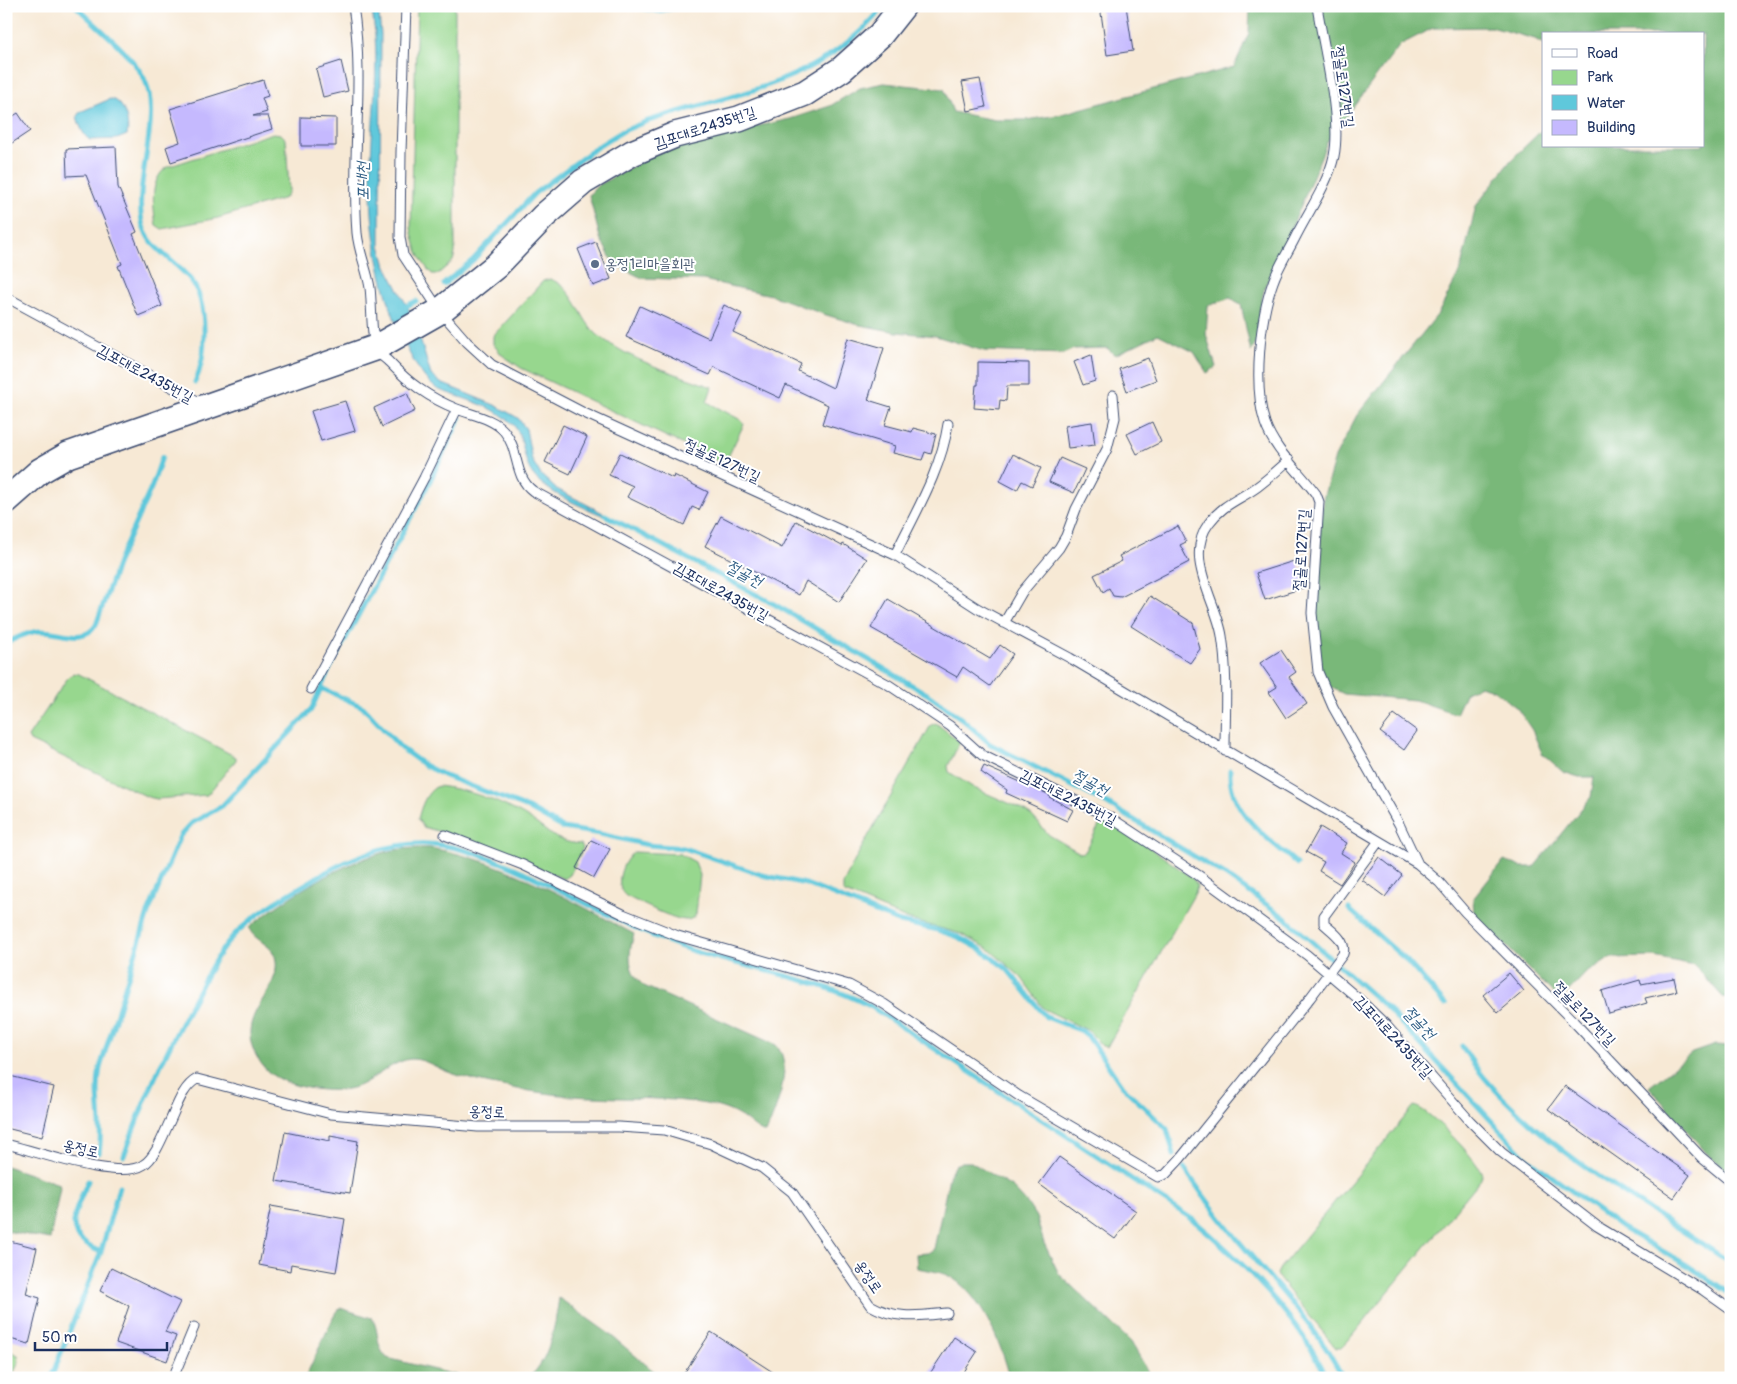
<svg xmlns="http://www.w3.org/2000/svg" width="1737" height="1384" font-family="Pangolin,'Poor Story',sans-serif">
<rect width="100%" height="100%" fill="#fff"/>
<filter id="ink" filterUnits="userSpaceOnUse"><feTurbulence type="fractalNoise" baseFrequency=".02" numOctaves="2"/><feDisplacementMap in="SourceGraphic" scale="10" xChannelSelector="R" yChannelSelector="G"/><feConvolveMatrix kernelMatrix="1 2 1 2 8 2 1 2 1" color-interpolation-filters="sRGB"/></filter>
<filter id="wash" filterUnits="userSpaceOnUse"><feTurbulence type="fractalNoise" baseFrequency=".0096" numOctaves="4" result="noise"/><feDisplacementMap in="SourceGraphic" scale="20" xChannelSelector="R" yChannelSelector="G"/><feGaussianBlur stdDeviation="1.12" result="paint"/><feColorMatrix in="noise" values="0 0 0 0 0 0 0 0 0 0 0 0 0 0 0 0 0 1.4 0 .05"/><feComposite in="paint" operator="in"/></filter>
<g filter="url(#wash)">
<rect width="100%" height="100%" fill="#f7e9d5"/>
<path fill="#97d78e" stroke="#598376" d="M417 6H455V253L453 261 438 274H432C420 262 414 244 411 228Z
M273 133 281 134 286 139 289 191 285 198 218 218 162 229 156 225C153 204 149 181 167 167Z
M550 279C576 288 579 320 599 336 631 361 674 373 712 387L707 402 741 420 744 424 726 461 720 462 521 368 502 355 493 344V336L543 281Z
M73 673 79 674 236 757V760L207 795 157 799 148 797 30 741 28 737 67 679Z
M936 723 960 742 948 766 949 772 974 788 1020 808 1032 816 1049 835 1080 853 1085 852 1101 822C1115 821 1181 869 1194 880L1197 886 1195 893 1107 1047 1102 1046 1089 1031 1044 1009 1021 977 989 949 961 934 907 919 843 892V884L857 856 931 725Z
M438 786C465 789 496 800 520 813 545 826 550 842 581 844L583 848 570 875 564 879 474 841 423 827 418 819C421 807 426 791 438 786Z
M634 852 680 854 695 862 700 875 696 914C694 917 691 920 686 920 674 920 638 902 626 896 613 886 622 861 634 852Z
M1414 1106C1428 1108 1478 1160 1482 1174L1481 1179 1347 1342 1341 1348H1336L1280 1280 1277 1274 1280 1268Z
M6 1349 18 1355 19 1362 11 1378H6Z"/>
<path fill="#79b879" stroke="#4a746c" d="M1250 6H1731V998L1723 997 1694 965 1654 957 1610 958 1586 973 1560 1000 1474 914 1473 899 1504 860 1521 867H1534L1591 797 1594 777H1579L1563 772 1542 753 1532 730 1517 708 1494 690 1479 686 1466 692 1456 714 1415 700 1344 694 1328 686 1318 661 1315 615 1317 562 1323 499 1335 457 1357 415 1438 314 1460 271 1476 206 1511 160 1543 129V146H1703V34H1543V44L1535 39 1491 27 1433 28 1400 45 1327 142 1279 259 1265 286 1260 308 1258 340 1251 352 1241 304 1230 298 1208 306 1206 334 1216 367 1207 373 1194 352 1158 334 1115 355 1107 348 1074 349 1063 354 984 351 936 336 897 332 860 325 823 314 771 295 703 280 642 278 614 264 600 238 589 195 597 186 657 153 735 131 790 119 830 106 860 88 884 83 944 89 953 112 995 120H1026L1058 115 1234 67 1249 33Z
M430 848C503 860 570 900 634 934 628 955 627 971 644 986L776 1045C795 1064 775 1112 766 1133 755 1130 748 1120 738 1115 728 1109 716 1106 706 1104 668 1097 630 1099 592 1097 562 1096 532 1092 502 1086 485 1083 467 1079 451 1073 438 1069 426 1059 412 1059 396 1059 373 1080 358 1086 335 1096 278 1088 263 1066 226 1017 280 998 276 961 275 944 254 942 249 928 286 896 348 859 395 850 407 848 418 848 430 848Z
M1715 1045 1731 1046V1174L1709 1156 1649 1087 1692 1053Z
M962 1162H971L1013 1188 1027 1203 1036 1217 1044 1243 1059 1274 1131 1342 1152 1378H1010C1002 1345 980 1291 947 1275 937 1271 927 1270 917 1268L916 1254 928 1253 934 1249 950 1173 955 1165Z
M6 1166 59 1184 60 1188 50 1239 6 1231Z
M559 1298 608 1333 662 1378H528C550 1361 555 1324 559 1298Z
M340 1308 372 1318C380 1331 375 1347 387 1358L467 1378H305L334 1316Z"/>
<path fill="#5fc8db" stroke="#3d7c9c" d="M371 6H378L381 34 380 245 386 266 414 319 431 375 441 383 497 406 518 418 526 429 532 460 541 475 555 488 611 517V519C587 508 542 493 530 470 521 453 525 432 507 419 488 404 460 398 437 389 419 376 409 353 400 333 373 267 368 209 372 139 374 96 380 49 371 6Z
M110 99C124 99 130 124 127 135L117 139 90 140C83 136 79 124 77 116L80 112Z"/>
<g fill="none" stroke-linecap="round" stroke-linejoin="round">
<path stroke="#5fc8db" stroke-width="5" d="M76 6C97 27 131 53 144 78 163 117 134 179 142 222 147 248 175 260 190 279 209 302 207 357 195 382
M632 6 658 11 684 6
M444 284 473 260 535 193 597 147 623 131 645 122C734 93 821 85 884 6
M401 309 416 301
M605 515 774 604 927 694 962 719 990 744 1106 803 1225 875 1284 917 1388 1009 1523 1155 1622 1228 1687 1265 1731 1294
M6 643C17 638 27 632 39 631 60 630 83 645 96 625L118 562 152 486 162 457
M321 688 363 707 401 748 424 765 445 776 528 808 563 828 600 834 648 845 684 848 762 875 806 884 900 922 934 929 958 937 980 949 1007 969 1046 1017 1082 1031 1088 1036 1122 1086 1167 1129 1174 1155
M1230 770C1228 813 1268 838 1297 864
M1349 909 1406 960 1445 1004
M1462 1046C1480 1077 1505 1101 1532 1125 1594 1179 1664 1217 1731 1263
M99 1153C104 1123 94 1097 100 1068L148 913 180 836 192 823 222 806 311 710 330 668 426 489 460 419
M124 1156C143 1100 167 1049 195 997 207 975 218 951 236 933 261 909 292 892 321 875 361 852 407 837 452 847 528 864 596 915 668 942 733 968 807 973 870 1006L1192 1219C1240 1258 1301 1321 1327 1378
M1184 1168C1207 1202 1232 1234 1259 1265 1290 1301 1322 1335 1343 1378
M88 1181C74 1214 60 1236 101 1252
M51 1378 101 1252 119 1187"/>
</g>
<g id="blocks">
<path fill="#c5b9fe" d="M1100 6H1126L1133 51 1107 55Z
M341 61 348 91 323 97 316 69Z
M980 79 986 107 968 111 962 82Z
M263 80 268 96 262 98 267 112 253 116H268L272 129 171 162 166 147 180 142 170 109Z
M18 113 30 131 6 147V121Z
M301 117 336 118V146H301Z
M116 147 118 187 137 232 133 234 162 306 138 316 118 266 122 264 86 175 67 176 66 149Z
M596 242 611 279 593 286 578 249Z
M724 305 742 314 733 332 801 364 798 371 833 388 848 338 884 348 868 400 891 407 885 425 912 432 913 428 936 434 931 454 925 452 922 460 893 453 895 446 822 424 828 405 786 385 780 398 714 367 710 375 626 337 640 306 709 338Z
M1091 355 1095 381 1083 385 1074 362Z
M1148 358 1156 380 1127 391 1119 369Z
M978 362 1029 363V386H1007L1006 401 1000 400 999 410 974 408 976 385H978Z
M407 393 415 411 382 427 374 408Z
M345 401 355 431 321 441 311 411Z
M1092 422 1095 445 1068 448 1065 426Z
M1152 422 1161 442 1137 454 1127 434Z
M563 425 587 437 570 474 545 462Z
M620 453 673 478 674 475 708 492 699 510 692 507 684 525 627 497 633 486 609 475Z
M1013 454 1041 468 1032 486 1022 481 1017 490 1000 481Z
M1060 458 1085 469 1074 493 1049 482Z
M721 516 782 548 796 521 842 546 843 544 867 559 839 602 806 581 799 595 705 546Z
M1178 526 1186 542 1180 545 1189 562 1121 597 1113 596 1109 588 1103 592 1094 575 1122 561 1119 556Z
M1297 560 1306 587 1265 600 1256 573Z
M1150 596 1193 623 1200 649 1190 663 1131 626Z
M888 599 990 659 1000 645 1013 654 990 686 963 667 957 677 871 628Z
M1281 650 1296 672 1289 677 1307 704 1286 718 1269 692 1277 687 1260 663Z
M1394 714 1417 731 1404 750 1380 732Z
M984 766 1050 795 1049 797 1073 810 1067 821 1006 793 1007 790 981 772Z
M1320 827 1347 843 1341 853 1355 862 1340 884 1319 871 1324 862 1306 852Z
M591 840 610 849 594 878 576 868Z
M1379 857 1402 875 1385 897 1362 880Z
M1509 973 1524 991 1498 1013 1483 995Z
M1674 978 1677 991 1645 998 1647 1003 1609 1014 1602 991 1640 980 1641 984Z
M6 1075 54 1087 42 1137 6 1128Z
M1565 1086 1690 1175 1674 1198 1548 1109Z
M285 1132 330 1141V1136L358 1141 350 1193 276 1181Z
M1059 1157 1136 1211 1115 1239 1039 1184Z
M271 1206 345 1219 336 1272 291 1264 290 1271 259 1265Z
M6 1240 37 1248 26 1294 40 1298 29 1344 6 1338Z
M111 1268 180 1302 165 1332 176 1336 167 1361 116 1343 129 1306 100 1291Z
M711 1332 782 1378H681Z
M954 1337 977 1352 960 1378H927Z"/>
</g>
</g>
<g filter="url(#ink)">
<use href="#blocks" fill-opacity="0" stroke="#3c4b70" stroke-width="1"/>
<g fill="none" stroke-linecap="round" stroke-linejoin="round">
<g stroke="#3c4b70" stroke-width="11">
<path id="lane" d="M353 6C365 81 351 158 357 233 359 253 367 269 370 288 372 302 371 339 376 349 378 354 385 358 389 362 409 383 429 398 457 409 472 415 493 418 504 431 520 450 513 476 533 491L889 685 950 726 982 755 1111 818 1198 875 1307 955 1361 1001 1386 1025 1470 1121 1501 1152 1597 1226 1703 1290 1731 1310
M406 6 401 152 400 237 403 255 440 311 467 342 492 365 582 412 895 555 977 608 1070 658 1418 864 1439 882 1465 912 1574 1022 1701 1157 1731 1182
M1317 6C1323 46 1342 118 1334 156 1328 184 1308 212 1295 238 1288 252 1278 267 1273 282 1260 318 1253 386 1265 423 1274 450 1300 472 1316 494L1319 502 1312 613 1318 672 1333 707 1399 824 1418 864
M6 297 201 403
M895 555C915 513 941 471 948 424
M1004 623 1022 592 1059 548 1066 536 1076 509 1107 449 1115 418 1113 395
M311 689 424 478 457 409
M1225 751C1225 713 1228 674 1222 636 1217 602 1183 558 1209 523 1223 504 1239 500 1257 487 1268 479 1279 469 1289 460
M445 835 523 865 623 914 678 936 849 985 884 1004 1019 1096 1158 1177 1166 1174 1180 1159 1310 998 1343 954C1347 941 1333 932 1324 924V916L1379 841
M6 1144C35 1151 119 1181 143 1165 155 1158 163 1136 169 1123 176 1109 182 1087 197 1079L331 1114 478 1127H619L664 1130 711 1144 762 1168 792 1192 870 1305C896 1320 918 1316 947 1313
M173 1378 194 1327"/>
</g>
<g stroke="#3c4b70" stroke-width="28">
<path id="secondary" d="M6 501 40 471 68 455 375 348 440 311 496 266 544 216 583 182 632 153 675 135 739 119 805 93 842 69 880 35 903 6"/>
</g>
<use href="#lane" stroke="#fff" stroke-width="9"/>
<use href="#secondary" stroke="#fff" stroke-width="25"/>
</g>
</g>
<circle fill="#5c6f8a" stroke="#fff" stroke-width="2" cx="595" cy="264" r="5"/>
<g text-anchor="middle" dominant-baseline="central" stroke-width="4" stroke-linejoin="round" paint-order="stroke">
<g font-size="15" fill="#1b2f5e" stroke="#fff">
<text transform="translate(1343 87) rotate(82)">절골로127번길</text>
<text transform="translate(705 128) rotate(-18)">김포대로2435번길</text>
<text transform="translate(145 374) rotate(28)">김포대로2435번길</text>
<text transform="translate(722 461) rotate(25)">절골로127번길</text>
<text transform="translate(1302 550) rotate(-86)">절골로127번길</text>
<text transform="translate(721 592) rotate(29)">김포대로2435번길</text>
<text transform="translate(1068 798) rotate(27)">김포대로2435번길</text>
<text transform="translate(1584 1014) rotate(46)">절골로127번길</text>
<text transform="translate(1393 1037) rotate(47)">김포대로2435번길</text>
<text transform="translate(487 1112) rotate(2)">옹정로</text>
<text transform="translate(81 1149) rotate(13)">옹정로</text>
<text transform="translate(868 1277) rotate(55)">옹정로</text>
</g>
<g font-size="15" fill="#4e5e75" stroke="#fff" text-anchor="start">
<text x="605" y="264">옹정1리마을회관</text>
</g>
<g font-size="16" font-style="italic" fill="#2f5d84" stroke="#fff">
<text transform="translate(363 181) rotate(-91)">포내천</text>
<text transform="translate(744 574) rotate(28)">절골천</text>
<text transform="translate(1090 783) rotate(28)">절골천</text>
<text transform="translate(1419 1023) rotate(47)">절골천</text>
</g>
</g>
<rect width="1737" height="1384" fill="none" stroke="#fff" stroke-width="25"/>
<rect x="1542" y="32" width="162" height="115" fill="#ffffff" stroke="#a4acbf"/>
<rect x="1552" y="49" width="25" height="8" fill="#ffffff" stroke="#a4acbf"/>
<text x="1587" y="58" font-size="15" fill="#1b2f5e">Road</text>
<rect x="1552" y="70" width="25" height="15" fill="#97d78e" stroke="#a4acbf"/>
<text x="1587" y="82" font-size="15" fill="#1b2f5e">Park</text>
<rect x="1552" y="95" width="25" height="15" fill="#5fc8db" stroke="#a4acbf"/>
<text x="1587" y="108" font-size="15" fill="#1b2f5e">Water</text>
<rect x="1552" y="120" width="25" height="15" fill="#c5b9fe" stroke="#a4acbf"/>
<text x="1587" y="132" font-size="15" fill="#1b2f5e">Building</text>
<path d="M35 1342v8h132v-8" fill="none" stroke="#1b2f5e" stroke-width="2.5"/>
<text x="42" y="1342" font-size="15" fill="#1b2f5e" stroke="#ffffff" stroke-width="4" paint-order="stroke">50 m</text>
</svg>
